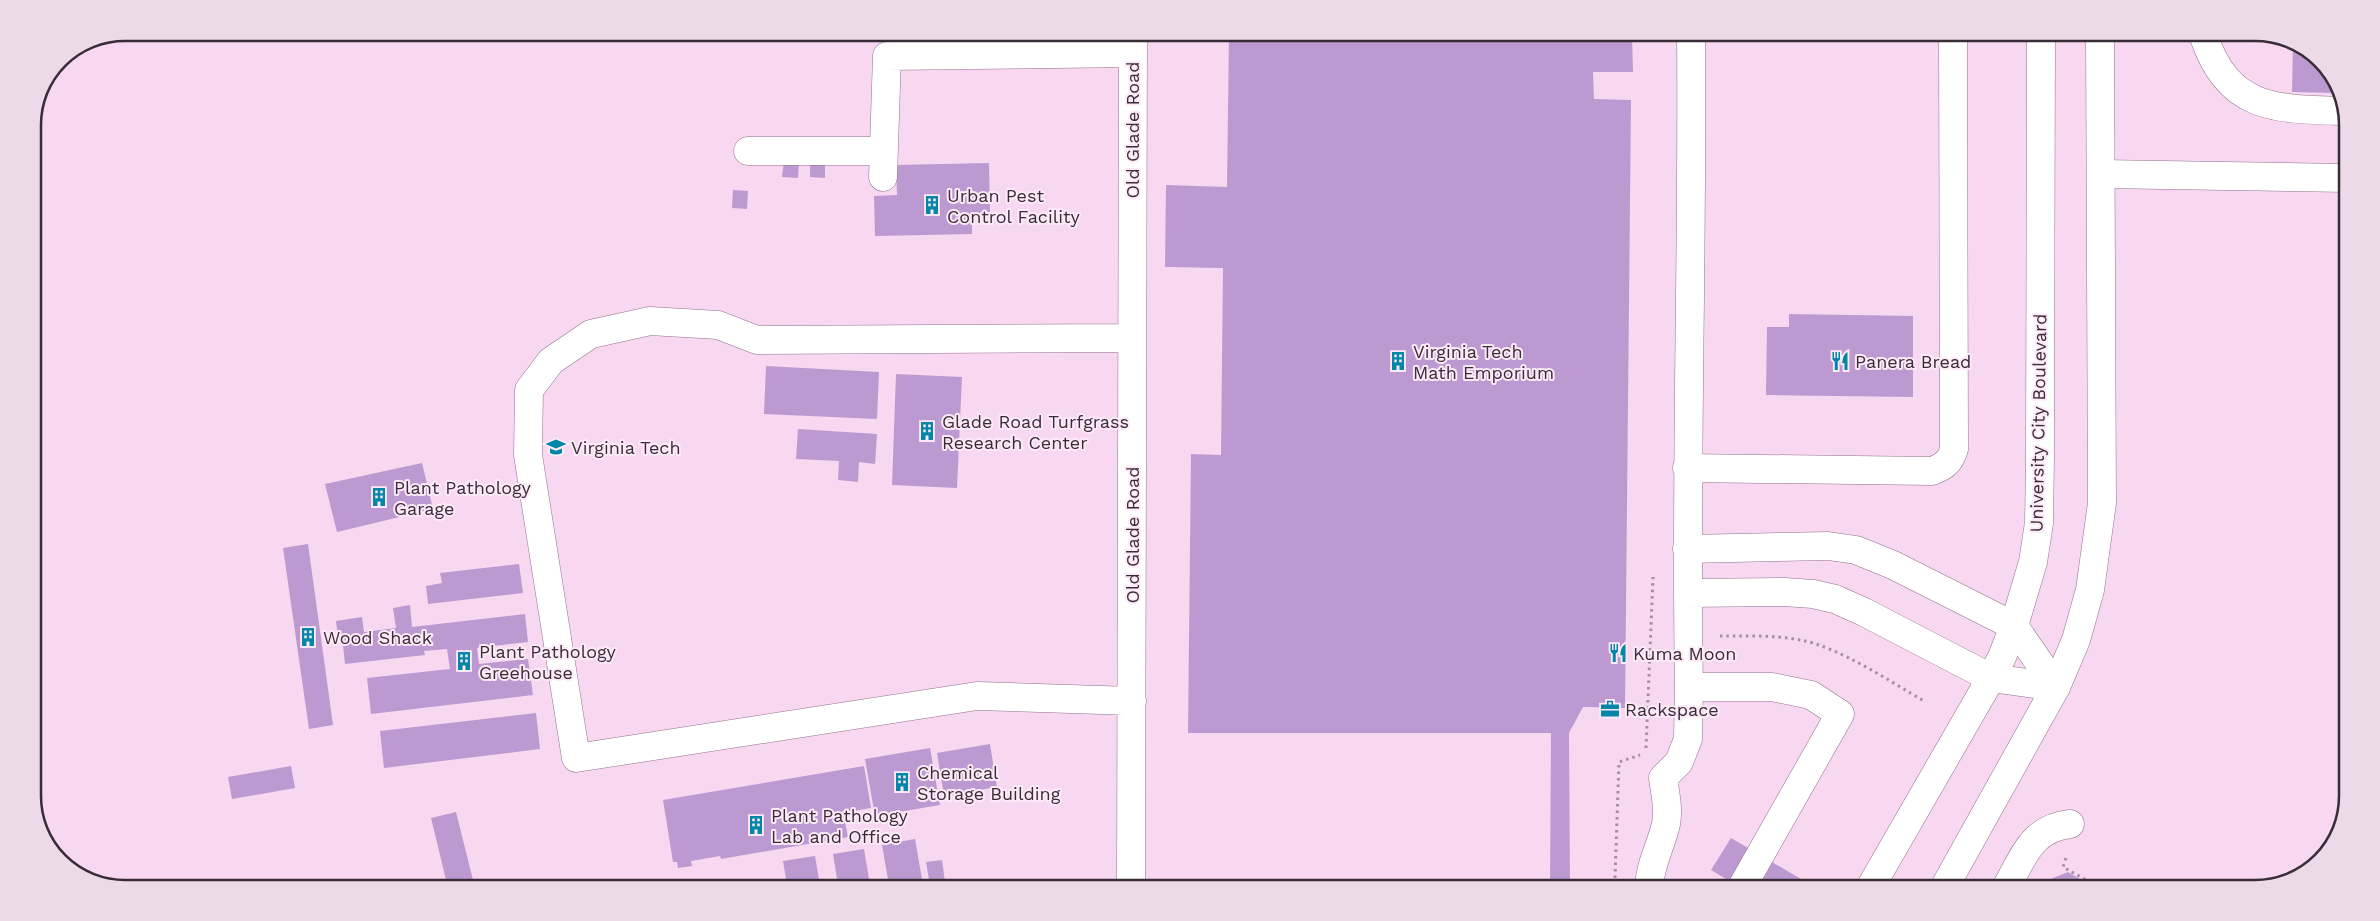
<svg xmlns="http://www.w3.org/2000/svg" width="2380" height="921" font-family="'Work Sans',sans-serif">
<rect width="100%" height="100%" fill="#f8d7f1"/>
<path fill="#bc9ad1" d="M1229 35 1632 36 1633 72H1593L1594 99 1631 100 1625 708 1583 707 1569 733 1570 887H1550L1551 733H1188L1191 454 1221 455 1223 268 1165 267 1166 185 1227 187Z
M2293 43 2328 69 2337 93 2292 92Z
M784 160 799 161 798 178 782 177Z
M810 162H825V178L810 177Z
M989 163 990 213 972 214V234L875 236 874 196 897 195 896 165Z
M733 190 748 191 747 209 732 208Z
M1789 314 1913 316V397L1766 395 1767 327H1789Z
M766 366 879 372 877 419 764 414Z
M896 374 962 377 957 488 892 485Z
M798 429 877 434 875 464 859 462 858 482 838 480 839 461 796 459Z
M422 463 433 509 337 532 325 484Z
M308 544 333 725 309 729 283 548Z
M519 564 523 593 428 604 426 586 442 583 440 573Z
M410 605 412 627 525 614 528 642 477 648 479 664 528 659 533 695 371 714 367 678 450 669 447 649 424 651 425 655 345 664 342 636 338 637 336 621 362 617 364 632 396 628 393 608Z
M536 713 540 749 384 768 380 731Z
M990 744 997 787 944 796 937 753Z
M930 748 940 805 875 816 865 759Z
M291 766 295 788 232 799 228 777Z
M864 766 871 808 843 813 848 837 721 859 720 856 691 861 692 866 678 868 677 862H673L663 800Z
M456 812 474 884H447L431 818Z
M1731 838 1806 882 1803 887H1731L1733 883 1711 870Z
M915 839 923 885H889L882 845Z
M864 849 870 885H838L833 854Z
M815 856 820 885H787L783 861Z
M942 860 945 882 930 885 926 862Z
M2068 872 2095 888H2041L2046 881Z"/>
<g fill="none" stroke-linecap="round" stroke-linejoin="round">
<g stroke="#90738a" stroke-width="29">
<path id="minor" d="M1691 36C1693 253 1685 470 1689 687H1772L1811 695 1840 714 1742 887
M2204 37C2229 111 2277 109 2344 111
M748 151H883
M2102 174 2347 178
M883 177 887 56 1132 53
M1131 338 757 340 718 325 650 321 591 334 551 361 529 390 528 455 576 758 977 696 1132 701
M1687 468 1932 471C1945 466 1950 462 1954 449L1953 37
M1687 549 1828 546 1856 550 1893 565 2014 626 2056 687
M1688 593 1784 592 1813 594 1835 599 1864 612 1991 678 2056 687
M1131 886 1133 35
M1649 887C1650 864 1661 846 1666 824 1669 808 1665 793 1663 778L1679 762 1688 739 1689 687
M2006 888C2023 858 2031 828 2070 824"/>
</g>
<g stroke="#90738a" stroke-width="29">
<path id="major" d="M1870 888 1991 678 2002 657 2014 626 2033 562 2039 523 2040 459 2041 37
M1944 888 2056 687 2076 640 2090 590 2102 503 2100 37"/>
</g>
<path stroke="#a68ea1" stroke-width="3" stroke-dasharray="2.5 4" stroke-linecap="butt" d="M1720 636C1746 636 1774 635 1800 640 1837 646 1891 682 1924 701
M1646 748 1653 577
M2066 858 2063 867 2100 888
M1615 878 1619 762 1640 755"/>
<use href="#minor" stroke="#fff" stroke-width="28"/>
<use href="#major" stroke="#fff" stroke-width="28"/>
</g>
<defs>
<g id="building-bare" transform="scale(1.5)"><path d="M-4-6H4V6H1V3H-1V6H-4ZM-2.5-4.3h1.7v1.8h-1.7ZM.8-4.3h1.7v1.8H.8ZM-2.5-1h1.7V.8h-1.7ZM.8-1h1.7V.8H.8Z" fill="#0486a8" stroke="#fde9f8" stroke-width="2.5" paint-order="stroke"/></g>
<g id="restaurant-bare" transform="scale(1.5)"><path d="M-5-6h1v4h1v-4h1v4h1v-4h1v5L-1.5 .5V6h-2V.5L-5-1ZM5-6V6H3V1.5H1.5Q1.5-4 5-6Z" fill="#0486a8" stroke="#fde9f8" stroke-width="2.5" paint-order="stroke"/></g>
<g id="university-bare" transform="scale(1.5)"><path d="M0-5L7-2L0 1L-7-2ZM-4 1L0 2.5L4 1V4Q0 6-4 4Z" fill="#0486a8" stroke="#fde9f8" stroke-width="2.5" paint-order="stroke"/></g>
<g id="office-bare" transform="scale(1.5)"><path d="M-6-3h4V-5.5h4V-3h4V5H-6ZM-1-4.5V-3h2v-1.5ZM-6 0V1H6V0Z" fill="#0486a8" stroke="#fde9f8" stroke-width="2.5" paint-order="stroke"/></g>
</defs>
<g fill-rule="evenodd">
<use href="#building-bare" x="932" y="205"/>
<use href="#building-bare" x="1398" y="361"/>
<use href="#restaurant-bare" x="1840" y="361"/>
<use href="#building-bare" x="927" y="431"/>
<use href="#university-bare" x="556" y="447"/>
<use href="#building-bare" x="379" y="497"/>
<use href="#building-bare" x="308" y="637"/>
<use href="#restaurant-bare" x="1618" y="653"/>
<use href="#building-bare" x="464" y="661"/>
<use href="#office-bare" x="1610" y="709"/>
<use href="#building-bare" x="902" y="782"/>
<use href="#building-bare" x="756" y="825"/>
</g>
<g text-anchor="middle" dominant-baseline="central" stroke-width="4" stroke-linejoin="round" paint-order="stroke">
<g font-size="18" fill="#382c36" stroke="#fde9f8">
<text transform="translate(1132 130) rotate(-90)">Old Glade Road</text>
<text transform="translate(2038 423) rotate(-89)">University City Boulevard</text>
<text transform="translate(1132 535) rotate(-90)">Old Glade Road</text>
</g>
<g font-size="18" fill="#382c36" stroke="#fde9f8" text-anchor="start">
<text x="947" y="195">Urban Pest<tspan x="947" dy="21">Control Facility</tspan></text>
<text x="1413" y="351">Virginia Tech<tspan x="1413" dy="21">Math Emporium</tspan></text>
<text x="1855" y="361">Panera Bread</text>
<text x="942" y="421">Glade Road Turfgrass<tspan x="942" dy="21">Research Center</tspan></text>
<text x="571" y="447">Virginia Tech</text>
<text x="394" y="487">Plant Pathology<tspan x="394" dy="21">Garage</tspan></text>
<text x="323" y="637">Wood Shack</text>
<text x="479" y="651">Plant Pathology<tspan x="479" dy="21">Greehouse</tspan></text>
<text x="1633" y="653">Kuma Moon</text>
<text x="1625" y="709">Rackspace</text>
<text x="917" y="772">Chemical<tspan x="917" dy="21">Storage Building</tspan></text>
<text x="771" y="815">Plant Pathology<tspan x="771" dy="21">Lab and Office</tspan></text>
</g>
</g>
<path d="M0 0H2380V921H0ZM125 41H2255A84 84 0 0 1 2339 125V796A84 84 0 0 1 2255 880H125A84 84 0 0 1 41 796V125A84 84 0 0 1 125 41Z" fill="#eddae8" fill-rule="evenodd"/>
<path fill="none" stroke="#382c36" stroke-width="2.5" d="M125 41H2255A84 84 0 0 1 2339 125V796A84 84 0 0 1 2255 880H125A84 84 0 0 1 41 796V125A84 84 0 0 1 125 41Z"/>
</svg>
